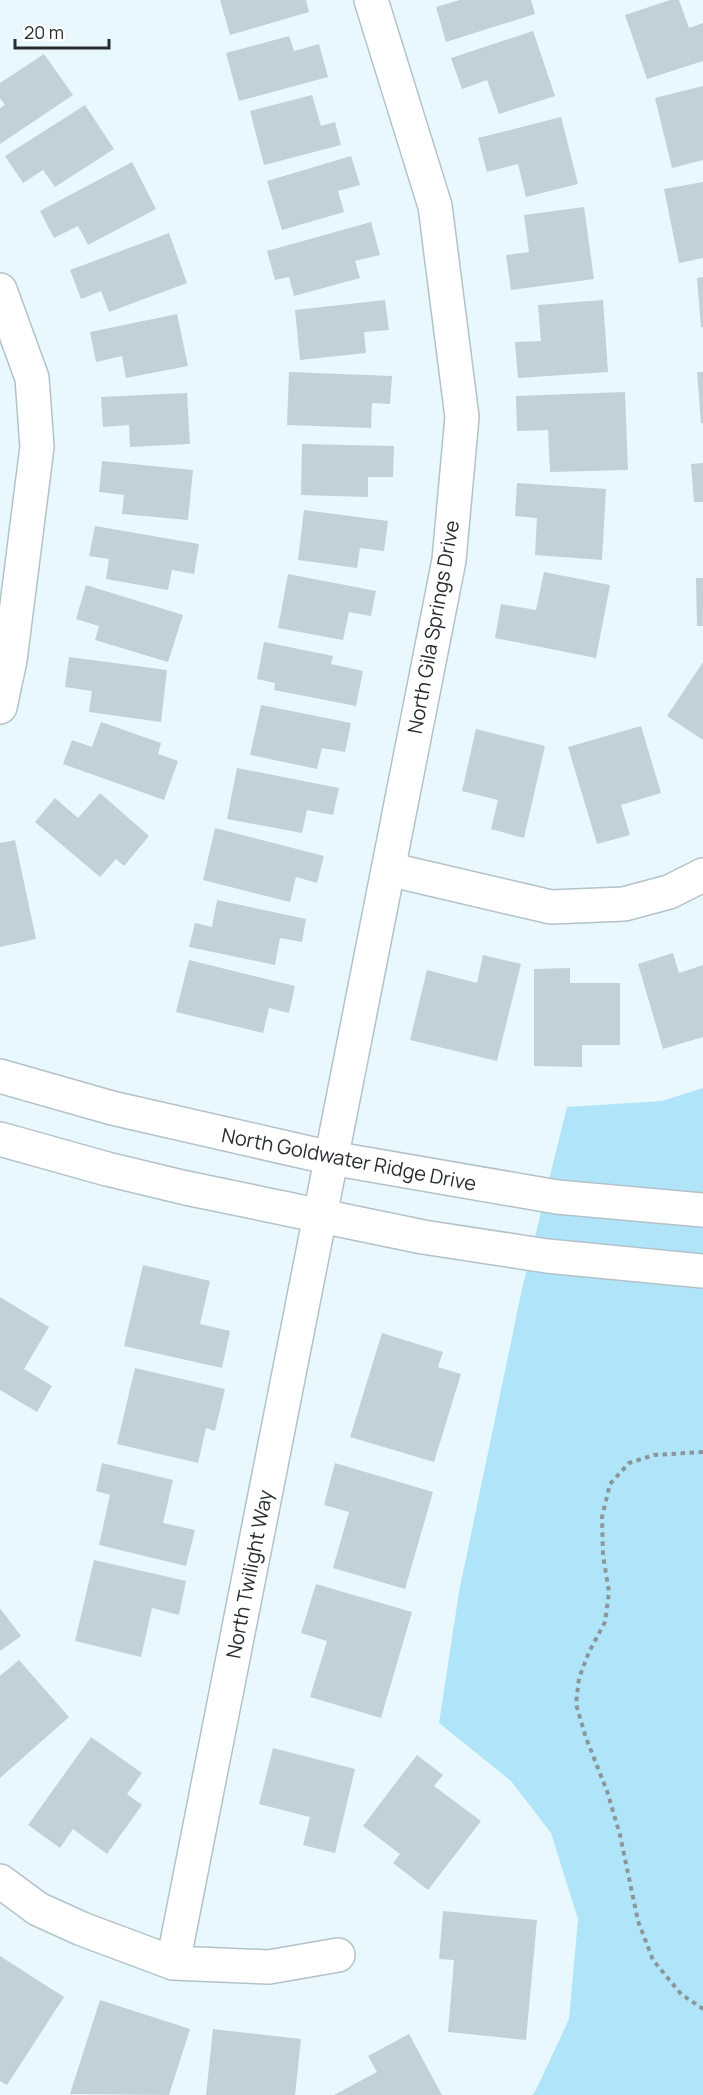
<svg xmlns="http://www.w3.org/2000/svg" width="703" height="2095" font-family="Manrope,sans-serif">
<rect width="100%" height="100%" fill="#e8f8fe"/>
<path fill="#b0e5f9" d="M703 1088V2095H532L536 2090 569 2019 578 1919 551 1833 511 1781 439 1723 459 1592 522 1289 567 1107 662 1101Z"/>
<path fill="#c1d1d7" d="M220 0H306L309 12 230 35Z
M460 0H531L535 14 446 42 436 7Z
M670 0H679L689 28 703 23V61L647 79 625 15Z
M533 31 555 96 499 114 487 80 462 89 451 58Z
M289 36 294 51 319 44 328 77 239 101 226 53Z
M44 54 73 95 0 144V108L5 105 0 98V83Z
M703 86V160L672 168 655 98Z
M312 95 321 126 335 122 341 145 264 165 250 111Z
M85 105 114 149 55 187 43 170 23 183 5 156Z
M561 117 578 184 526 197 518 164 487 172 478 138Z
M351 156 360 185 338 191 344 212 282 230 267 181Z
M132 162 156 209 88 245 78 226 54 238 40 211Z
M703 182V258L679 263 664 189Z
M584 207 594 279 511 290 506 255 529 252 524 215Z
M371 222 380 255 355 261 360 278 294 296 289 277 275 280 267 251Z
M169 233 187 283 109 312 101 291 81 299 70 270Z
M703 277V327H701L697 278Z
M385 300 389 330 364 332 366 353 300 360 295 310Z
M603 300 608 372 518 378 515 342 541 341 538 305Z
M177 314 188 366 126 378 122 356 96 362 90 332Z
M289 372 392 376 390 404 372 403 371 428 287 425Z
M697 372H703V423H701Z
M625 392 628 470 550 472 548 430 517 431 516 396Z
M187 393 190 444 130 447 129 425 103 427 101 397Z
M302 444 394 446 393 477H368V497L301 495Z
M102 461 193 470 188 520 122 514 124 495 99 492Z
M703 463V502H694L691 464Z
M517 483 606 489 602 560 535 555 537 518 515 516Z
M304 510 388 521 384 551 360 548 357 568 298 560Z
M95 526 199 544 194 574 172 570 168 590 106 579 109 559 89 556Z
M544 572 610 585 596 658 495 638 501 604 536 610Z
M288 574 376 591 371 616 349 612 343 640 278 628Z
M696 578H703V626H697Z
M86 585 183 615 168 662 95 640 99 626 76 619Z
M264 642 333 656 331 664 363 671 356 706 274 690 275 683 257 679Z
M69 657 167 670 161 722 89 712 92 691 65 687Z
M703 662V740L667 716Z
M261 705 351 723 345 752 322 748 317 769 250 755Z
M101 722 161 743 158 754 178 761 164 800 63 764 72 740 92 747Z
M641 726 661 793 621 805 630 835 597 844 568 747Z
M476 729 545 746 524 838 491 829 498 800 462 791Z
M237 768 339 788 333 815 307 810 302 833 227 819Z
M100 793 149 836 124 866 116 859 100 877 35 822 55 798 78 818Z
M215 828 324 856 317 883 296 877 290 902 203 880Z
M15 840 36 939 0 947V843Z
M217 900 306 919 302 942 280 938 275 965 189 947 195 923 212 927Z
M673 953 679 973 703 965V1037L663 1049 638 964Z
M483 955 521 964 497 1061 410 1040 427 970 477 983Z
M189 960 295 986 289 1013 269 1008 263 1033 176 1012Z
M570 968V983H620V1045H582V1067L534 1066V969Z
M143 1265 210 1281 200 1324 230 1331 222 1368 124 1346Z
M0 1297 49 1327 24 1369 52 1386 37 1412 0 1390Z
M382 1333 443 1352 438 1367 461 1374 434 1462 350 1437Z
M135 1368 225 1389 215 1431 206 1428 198 1463 117 1444Z
M102 1463 173 1480 163 1523 195 1530 186 1566 99 1545 110 1495 96 1491Z
M335 1463 433 1492 405 1589 333 1568 349 1512 324 1505Z
M94 1560 186 1581 179 1615 152 1608 141 1657 75 1641Z
M316 1584 412 1612 381 1718 310 1697 327 1641 301 1633Z
M0 1608 21 1636 0 1651Z
M19 1660 69 1717 0 1778V1676Z
M91 1737 142 1773 127 1794 142 1805 107 1854 73 1829 60 1848 28 1825Z
M273 1748 355 1769 335 1853 303 1845 310 1817 259 1804Z
M417 1755 443 1775 434 1786 481 1821 428 1890 393 1863 400 1854 363 1826Z
M443 1911 537 1920 526 2040 448 2032 454 1960 439 1959Z
M0 1956 64 1997 7 2085 0 2081Z
M100 2000 190 2029 169 2095 70 2094Z
M213 2029 301 2039 295 2095H206Z
M409 2034 442 2095H334L377 2072 368 2056Z"/>
<g fill="none" stroke-linecap="round" stroke-linejoin="round">
<g stroke="#b3c2c9" stroke-width="36">
<path id="minor" d="M0 290 32 378 37 447 10 660 0 707
M388 869 551 907 624 904 669 892 703 875
M0 1881 38 1909 82 1929 173 1963 269 1967 338 1955
M173 1963 449 560 462 417 435 206 371 0"/>
</g>
<g stroke="#b3c2c9" stroke-width="36">
<path id="tertiary" d="M0 1076 112 1108 331 1158 557 1197 703 1210
M0 1139 107 1169 186 1188 423 1237 547 1256 703 1271"/>
</g>
<path stroke="#8a969a" stroke-width="4" stroke-dasharray="4.5 4.5" stroke-linecap="butt" d="M703 1452 654 1455 629 1463 610 1484 602 1517 603 1555 609 1592 605 1622 589 1652 579 1678 576 1704 586 1738 607 1791 620 1835 638 1921 653 1960 681 1994 703 2009"/>
<use href="#minor" stroke="#fff" stroke-width="33"/>
<use href="#tertiary" stroke="#fff" stroke-width="33"/>
</g>
<g text-anchor="middle" dominant-baseline="central" stroke-width="4.5" stroke-linejoin="round" paint-order="stroke">
<g font-size="20" fill="#262c2f" stroke="#fff">
<text transform="translate(433 627) rotate(-80)">North Gila Springs Drive</text>
<text transform="translate(349 1159) rotate(11)">North Goldwater Ridge Drive</text>
<text transform="translate(249 1574) rotate(-79)">North Twilight Way</text>
</g>
</g>
<path d="M15 39v9h94v-9" fill="none" stroke="#262c2f" stroke-width="3"/>
<text x="24" y="39" font-size="18" fill="#262c2f" stroke="#ffffff" stroke-width="4.5" paint-order="stroke">20 m</text>
</svg>
